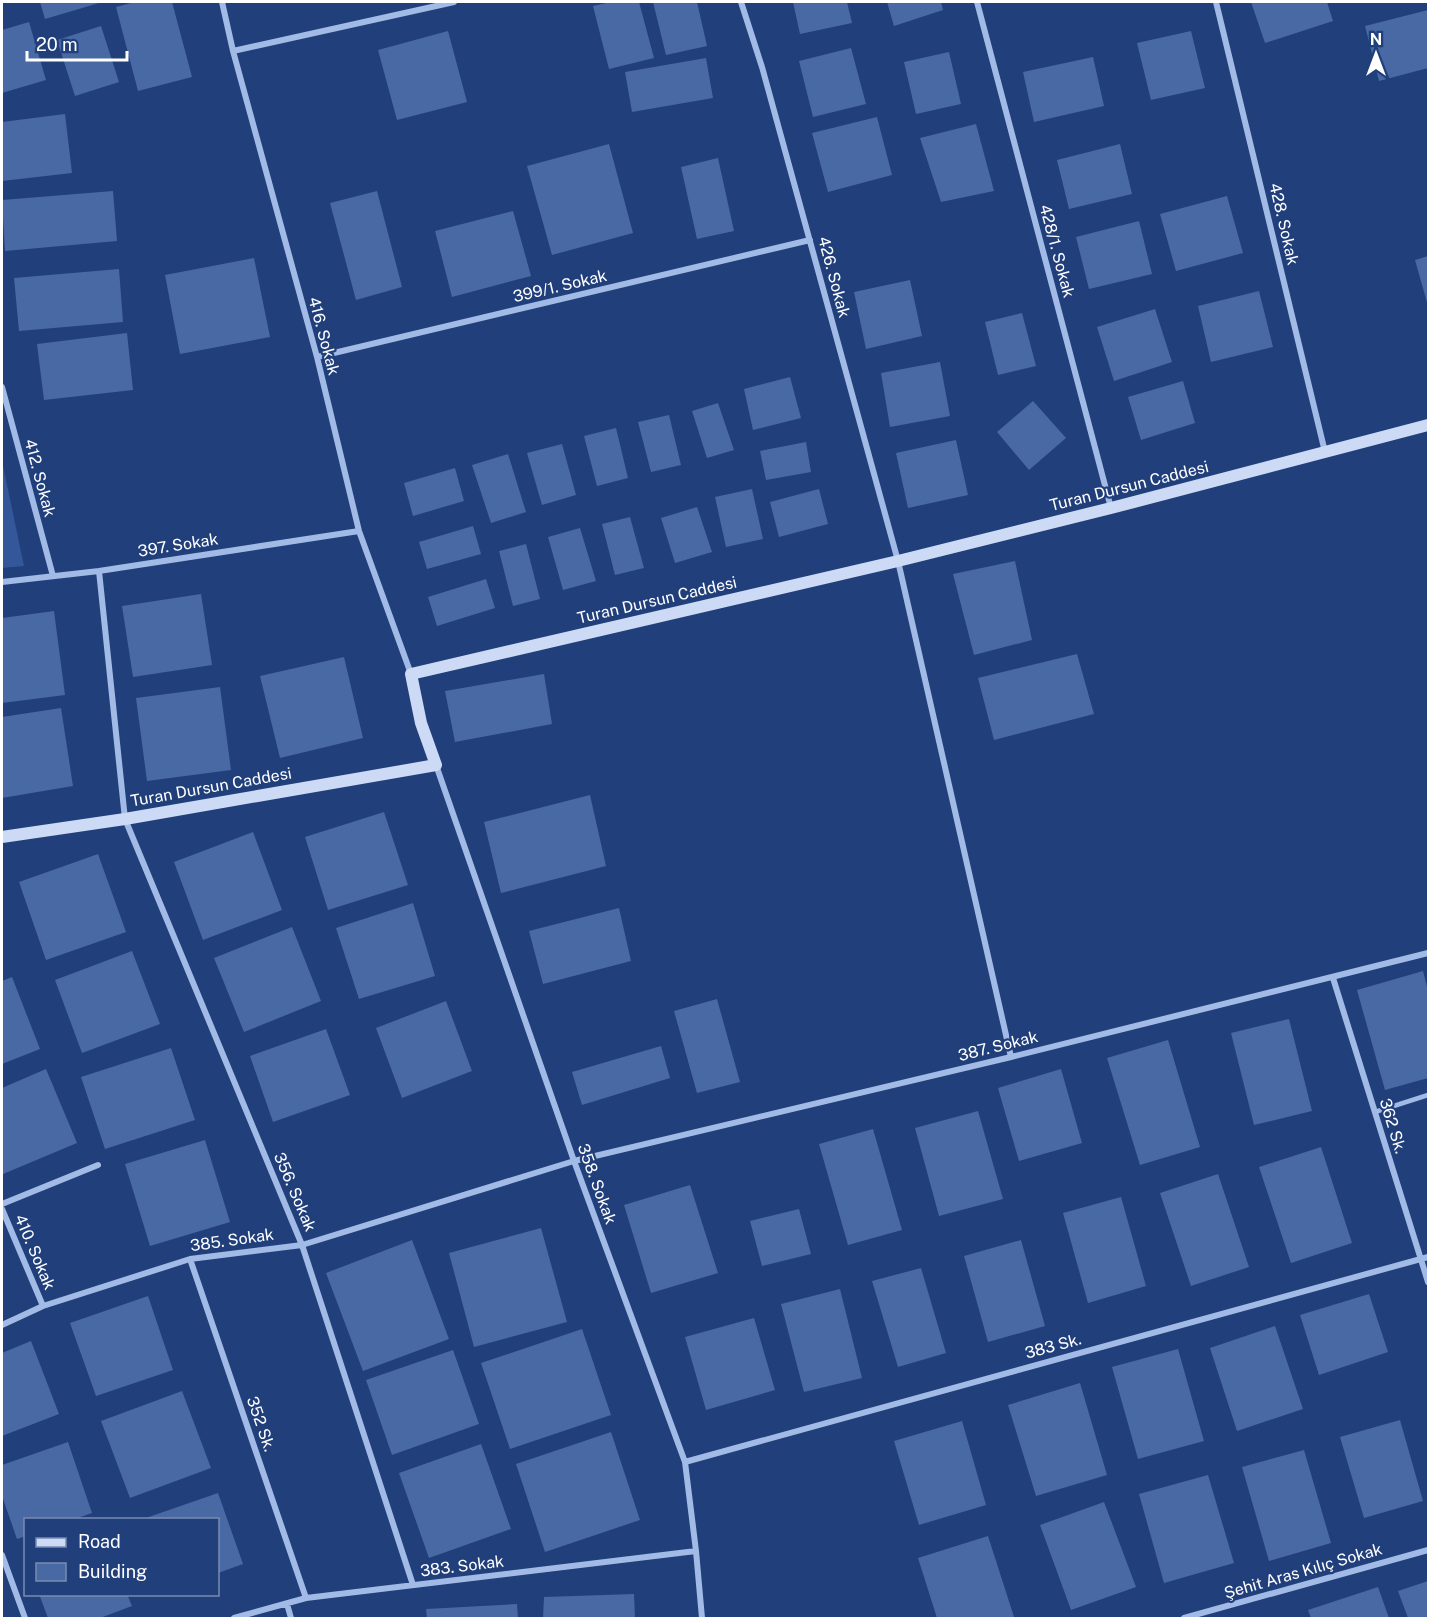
<svg xmlns="http://www.w3.org/2000/svg" width="1430" height="1620" font-family="'Public Sans',sans-serif">
<rect width="100%" height="100%" fill="#203f7b"/>
<path fill="#335799" d="M2 461 24 566 2 568Z"/>
<path fill="#4969a4" d="M40 2H98L99 3 45 19Z
M135 2H172L192 77 138 91 116 7Z
M611 2H639L654 58 609 69 593 6Z
M653 2H697L707 46 666 55Z
M793 2H847L852 23 800 34Z
M887 2H941L943 10 894 26Z
M1251 2H1327L1333 21 1265 43Z
M1428 10V68L1379 81 1365 26Z
M29 22 46 80 2 93V30Z
M101 26 119 82 75 96 57 40Z
M448 31 467 102 397 120 378 50Z
M1191 31 1205 88 1151 100 1137 43Z
M851 48 866 104 813 117 799 61Z
M949 52 961 104 916 114 904 62Z
M1093 57 1104 106 1034 122 1023 72Z
M706 58 713 98 632 112 625 72Z
M65 114 72 173 2 181V122Z
M877 117 892 175 828 192 812 133Z
M976 124 994 191 941 202 920 138Z
M609 144 633 233 552 255 527 166Z
M1120 144 1132 194 1069 209 1057 160Z
M718 158 734 231 697 239 681 167Z
M113 191 117 241 5 251 2 200Z
M377 191 402 287 356 300 330 203Z
M1227 196 1243 253 1176 271 1160 214Z
M513 211 531 276 452 297 435 231Z
M1139 221 1152 274 1089 289 1076 237Z
M1428 256V306L1415 260Z
M254 258 270 337 180 354 165 275Z
M119 269 123 322 19 331 14 278Z
M910 280 922 336 866 349 854 292Z
M1259 291 1273 347 1211 362 1198 306Z
M1155 309 1172 362 1114 381 1097 327Z
M1022 313 1036 366 998 375 985 322Z
M127 333 133 390 44 400 37 344Z
M940 362 950 416 890 427 881 373Z
M790 377 801 418 753 430 744 389Z
M1183 381 1195 423 1141 440 1128 397Z
M1033 401 1066 438 1029 470 997 432Z
M718 403 734 450 707 458 692 411Z
M669 415 681 465 651 472 638 422Z
M616 428 628 478 597 486 584 436Z
M956 440 968 495 908 508 896 453Z
M806 442 811 472 766 480 760 451Z
M562 444 576 495 542 505 527 453Z
M508 454 526 512 491 523 472 465Z
M455 468 464 501 413 516 404 483Z
M752 489 763 539 726 547 715 497Z
M819 489 828 524 779 537 770 502Z
M697 507 712 552 675 563 661 518Z
M630 517 644 568 615 575 602 524Z
M473 526 481 554 427 569 419 542Z
M580 528 596 581 563 590 548 537Z
M526 544 540 599 513 606 499 551Z
M1015 561 1032 640 974 655 953 574Z
M486 579 495 608 437 626 428 597Z
M201 594 212 665 133 677 122 606Z
M54 611 65 695 2 703V618Z
M1077 654 1094 714 994 740 978 678Z
M344 657 363 738 280 758 260 676Z
M544 674 552 724 455 742 445 691Z
M220 687 231 770 147 781 136 698Z
M61 708 73 786 2 798V717Z
M590 795 606 866 501 893 484 822Z
M384 812 408 885 328 910 305 837Z
M253 832 282 910 203 940 174 862Z
M98 854 126 932 46 960 19 882Z
M413 903 435 976 359 999 336 928Z
M619 908 631 961 543 984 529 931Z
M292 927 321 1001 244 1032 214 958Z
M132 951 160 1024 82 1053 55 980Z
M1423 971 1428 991V1078L1385 1090 1357 990Z
M12 977 40 1049 2 1064V981Z
M717 999 740 1082 697 1093 674 1011Z
M446 1001 472 1071 402 1098 376 1028Z
M1289 1019 1312 1111 1254 1125 1231 1033Z
M326 1029 350 1095 273 1122 250 1056Z
M1168 1040 1200 1147 1140 1165 1107 1058Z
M661 1046 670 1078 582 1105 572 1072Z
M171 1048 195 1120 105 1149 81 1077Z
M46 1069 77 1143 3 1174 2 1170V1088Z
M1061 1069 1082 1143 1019 1161 998 1088Z
M978 1111 1003 1199 939 1216 915 1128Z
M873 1129 902 1230 848 1245 819 1144Z
M205 1140 230 1222 150 1246 125 1164Z
M1321 1147 1352 1243 1291 1263 1259 1167Z
M1218 1174 1249 1267 1191 1286 1160 1193Z
M690 1185 718 1273 651 1293 624 1205Z
M1121 1197 1146 1286 1088 1303 1063 1213Z
M799 1209 811 1254 762 1266 750 1221Z
M541 1228 567 1322 474 1347 449 1253Z
M412 1240 449 1339 363 1371 326 1273Z
M1021 1240 1045 1326 988 1342 964 1256Z
M921 1268 946 1353 898 1367 872 1281Z
M840 1289 862 1378 804 1392 781 1304Z
M1369 1294 1388 1352 1319 1375 1300 1315Z
M148 1296 173 1370 96 1396 70 1323Z
M754 1318 775 1390 706 1410 685 1337Z
M1275 1326 1303 1409 1237 1431 1210 1348Z
M582 1329 611 1415 510 1449 481 1363Z
M31 1341 59 1414 2 1436V1353Z
M1178 1349 1204 1441 1138 1459 1112 1367Z
M453 1350 479 1424 392 1455 366 1380Z
M1080 1383 1107 1475 1036 1496 1008 1405Z
M182 1391 211 1468 130 1498 101 1421Z
M1400 1420 1423 1501 1364 1518 1340 1437Z
M962 1421 986 1505 919 1525 894 1441Z
M611 1432 640 1520 545 1552 516 1464Z
M68 1442 92 1513 72 1520H26V1536L17 1539 2 1496V1465Z
M481 1444 511 1529 429 1558 399 1473Z
M1304 1450 1331 1543 1269 1561 1242 1467Z
M1208 1475 1234 1563 1164 1583 1139 1494Z
M218 1493 243 1564 218 1573V1520L143 1519Z
M1104 1502 1136 1587 1071 1610 1040 1525Z
M988 1536 1014 1617 1008 1618H937L918 1558Z
M1428 1581V1618H1408L1398 1591Z
M1378 1587 1389 1618H1311L1308 1610Z
M39 1594H127L132 1606 100 1618H48Z
M634 1594 635 1618H543L544 1597Z
M517 1604 518 1618H427L426 1609Z"/>
<g fill="none" stroke-linecap="round" stroke-linejoin="round">
<path stroke="#a2bae6" stroke-width="4.5" d="M1375 1112 1428 1095"/>
<path stroke="#a2bae6" stroke-width="6" d="M222 2 233 51 317 357 359 531 411 674
M741 2 762 67 898 561 1011 1057
M977 2 1111 508
M1216 2 1325 452
M233 51 454 2
M317 357 810 240
M2 387 53 576
M99 571 125 819 302 1245 413 1585
M2 582 99 571 359 531
M436 765 574 1161 685 1462 696 1551 702 1618
M1333 978 1428 1282
M2 1204 98 1165
M2 1209 43 1306
M190 1259 306 1598
M2 1325 43 1306 190 1259 302 1245 574 1161 1011 1057 1428 953
M685 1462 1428 1257
M2 1555 25 1618
M287 1604 291 1618
M234 1618 306 1598 696 1551
M1184 1618 1428 1550"/>
<path stroke="#ccdaf5" stroke-width="12" d="M2 837 125 819 436 765 421 723 411 674 898 561 1111 508 1428 425"/>
</g>
<g text-anchor="middle" dominant-baseline="central" stroke-width="4.5" stroke-linejoin="round" paint-order="stroke">
<g font-size="16" fill="#fff" stroke="#203f7b">
<text transform="translate(1284 224) rotate(77)">428. Sokak</text>
<text transform="translate(1057 251) rotate(75)">428/1. Sokak</text>
<text transform="translate(834 277) rotate(75)">426. Sokak</text>
<text transform="translate(560 286) rotate(-13)">399/1. Sokak</text>
<text transform="translate(324 336) rotate(75)">416. Sokak</text>
<text transform="translate(40 478) rotate(75)">412. Sokak</text>
<text transform="translate(1129 486) rotate(-14)">Turan Dursun Caddesi</text>
<text transform="translate(178 545) rotate(-9)">397. Sokak</text>
<text transform="translate(657 600) rotate(-13)">Turan Dursun Caddesi</text>
<text transform="translate(211 787) rotate(-10)">Turan Dursun Caddesi</text>
<text transform="translate(998 1046) rotate(-14)">387. Sokak</text>
<text transform="translate(1393 1126) rotate(73)">362 Sk.</text>
<text transform="translate(597 1184) rotate(70)">358. Sokak</text>
<text transform="translate(295 1192) rotate(67)">356. Sokak</text>
<text transform="translate(232 1240) rotate(-8)">385. Sokak</text>
<text transform="translate(35 1252) rotate(67)">410. Sokak</text>
<text transform="translate(1053 1346) rotate(-15)">383 Sk.</text>
<text transform="translate(261 1424) rotate(71)">352 Sk.</text>
<text transform="translate(462 1566) rotate(-7)">383. Sokak</text>
<text transform="translate(1303 1571) rotate(-16)">Şehit Aras Kılıç Sokak</text>
</g>
</g>
<rect width="1430" height="1620" fill="none" stroke="#ffffff" stroke-width="6"/>
<rect x="24" y="1518" width="195" height="78" fill="#203f7b" stroke="#798cb0" stroke-width="1.5"/>
<rect x="36" y="1538" width="30" height="9" fill="#ccdaf5" stroke="#798cb0" stroke-width="1.5"/>
<text x="78" y="1548" font-size="18" fill="#ffffff">Road</text>
<rect x="36" y="1563" width="30" height="18" fill="#4969a4" stroke="#798cb0" stroke-width="1.5"/>
<text x="78" y="1578" font-size="18" fill="#ffffff">Building</text>
<g transform="translate(1376 54)" stroke="#203f7b" stroke-width="4.5" paint-order="stroke">
<path d="M0-4.5L10 22L0 15L-10 22Z" fill="#ffffff"/>
<text y="-9" font-size="16" font-weight="bold" text-anchor="middle" fill="#ffffff">N</text>
</g>
<path d="M27 51v9h100v-9" fill="none" stroke="#ffffff" stroke-width="3"/>
<text x="36" y="51" font-size="18" fill="#ffffff" stroke="#203f7b" stroke-width="4.5" paint-order="stroke">20 m</text>
</svg>
